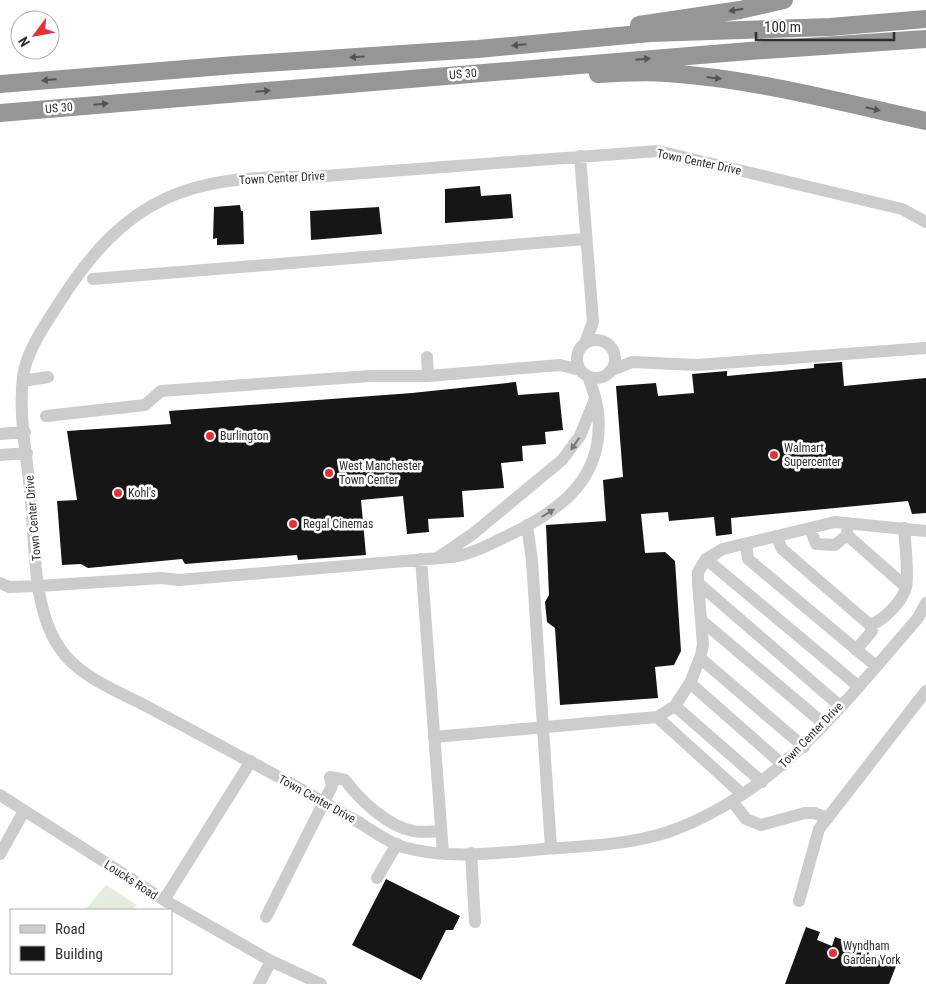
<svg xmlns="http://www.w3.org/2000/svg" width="926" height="984" font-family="'Roboto Condensed',sans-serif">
<rect width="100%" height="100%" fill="#fff"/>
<path fill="#e4ecdd" d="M106 885 137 905 131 910H85Z"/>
<path fill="#161616" d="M480 186 481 196 511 194 513 218 445 223V189Z
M240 205 241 211H243L244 244 217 245V238L213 239 214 207Z
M379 207 382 234 311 240 310 211Z
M842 362 844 386 926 378V513L912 514 908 501 731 518 732 534 716 536 714 517 669 521 668 512 641 514 645 553 665 552 675 561 681 651 674 665 655 667 658 698 560 705 555 628 547 622 545 602 549 595 546 525 606 521 603 480 623 477 616 386 656 383 658 396 694 393 692 374 727 371V376L814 368V364Z
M516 382 518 395 559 392 563 430 545 432 546 444 522 446 523 461 501 463 504 488 462 491 464 517 428 519 429 532 407 534 403 496 361 500 366 555 298 560 297 555 185 564 182 559 88 568 81 564 62 565 57 501 77 500 67 431 171 424 169 411 412 393Z
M386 879 460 916 453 930H446L421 980 352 945Z
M806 927 820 932 817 940 832 946 835 937 870 950 868 956 896 966 889 984H785Z"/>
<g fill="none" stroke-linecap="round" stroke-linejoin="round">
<path stroke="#ccc" stroke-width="12" d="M580 156 593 322 585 343
M926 222 902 209 658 151 311 177C188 175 127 196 59 303 46 324 26 351 23 377 18 416 28 462 31 501 35 546 33 609 59 647 78 677 118 691 148 707 180 724 212 741 243 758 283 778 321 801 360 823 373 831 388 842 403 847 448 860 499 853 544 849 585 846 629 845 668 832 778 793 844 703 918 618L926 603
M93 279 586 239
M577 359a19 19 0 1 1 38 0a19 19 0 1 1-38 0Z
M427 357 428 376 560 365 580 370
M610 371 632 362 697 365 926 348
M23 381 48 377
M46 416 145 405 161 391 370 376H428
M0 434 25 432
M0 455 27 453
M848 523 847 535 906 587
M527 525 532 561 551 848
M810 528 816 544 835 545 847 535
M776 536 782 549 870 625C883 621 903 601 906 587 909 573 905 543 904 528
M746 544 748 559 876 666
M439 557 474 533 562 460 580 436 595 399
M421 559 443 853
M706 559 858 686
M0 583 9 587 39 586 161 578 179 580 452 557C472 554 491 544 509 535 562 510 605 477 598 412 597 399 592 388 588 376
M698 583 840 706
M701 620 824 724
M856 650 872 631 870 625
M700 658 804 747
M690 683 783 765
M675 706 762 782
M657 717 742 794
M434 737 657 717 675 706 691 681 701 655 703 645 698 583V572L706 559 723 549 835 522 926 531
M0 795 164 900 271 961 321 984
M732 801 746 819 761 825 805 813H814L828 818
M471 853 475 922
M0 854 24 811
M377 878 397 844
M164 900 251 761
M799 901 819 829 926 691
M266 917 332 786 330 777 345 780C360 800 387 826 413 831 422 833 433 831 441 831
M259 984 271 961"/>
<path stroke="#969696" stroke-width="18" d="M639 25 740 10 784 0
M598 74C621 73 645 71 667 73 755 79 841 102 926 121
M0 84 235 65 478 49 650 33 830 27 926 19
M0 113 749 51 926 39"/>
</g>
<defs><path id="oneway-solid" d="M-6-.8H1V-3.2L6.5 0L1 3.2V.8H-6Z" transform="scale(1.25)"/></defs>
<g fill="#535353">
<use href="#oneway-solid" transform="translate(736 10) rotate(171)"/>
<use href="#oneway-solid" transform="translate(519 45) rotate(175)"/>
<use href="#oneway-solid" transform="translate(357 57) rotate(176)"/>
<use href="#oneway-solid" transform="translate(643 59) rotate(-5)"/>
<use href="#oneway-solid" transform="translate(714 78) rotate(7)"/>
<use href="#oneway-solid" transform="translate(49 80) rotate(175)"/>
<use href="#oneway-solid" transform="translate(263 91) rotate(-5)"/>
<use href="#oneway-solid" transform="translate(101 104) rotate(-5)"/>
<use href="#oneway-solid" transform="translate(873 109) rotate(13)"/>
</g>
<g fill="#767676">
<use href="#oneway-solid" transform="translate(575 444) rotate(124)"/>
<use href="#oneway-solid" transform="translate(548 513) rotate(-32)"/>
</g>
<g fill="#e73034" stroke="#fff" stroke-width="2">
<circle cx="210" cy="436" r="5"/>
<circle cx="774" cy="455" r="5"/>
<circle cx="329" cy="473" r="5"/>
<circle cx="118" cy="493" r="5"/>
<circle cx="293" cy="524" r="5"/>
<circle cx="833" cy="953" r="5"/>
</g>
<g text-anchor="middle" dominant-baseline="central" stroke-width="5" stroke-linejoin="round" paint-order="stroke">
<g font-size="12" fill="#2f2f2f" stroke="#fff">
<text transform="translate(463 74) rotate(-5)">US 30</text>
<text transform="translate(59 108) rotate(-5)">US 30</text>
<text transform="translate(699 162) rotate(12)">Town Center Drive</text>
<text transform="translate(282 178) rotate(-3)">Town Center Drive</text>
<text transform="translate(33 518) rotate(-95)">Town Center Drive</text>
<text transform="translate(811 735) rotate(-46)">Town Center Drive</text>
<text transform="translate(317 799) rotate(29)">Town Center Drive</text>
<text transform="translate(131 880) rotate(33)">Loucks Road</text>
</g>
<g font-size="12" fill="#2f2f2f" stroke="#fff" text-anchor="start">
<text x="220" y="436">Burlington</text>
<text x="784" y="448">Walmart<tspan x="784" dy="14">Supercenter</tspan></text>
<text x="339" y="466">West Manchester<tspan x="339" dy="14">Town Center</tspan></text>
<text x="128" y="493">Kohl's</text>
<text x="303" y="524">Regal Cinemas</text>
<text x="843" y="946">Wyndham<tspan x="843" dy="14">Garden York</tspan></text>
</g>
</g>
<rect x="10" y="909" width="162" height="65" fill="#ffffff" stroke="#acacac"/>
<rect x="20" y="925" width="25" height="8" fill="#cccccc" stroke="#acacac"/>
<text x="55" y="934" font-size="15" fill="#2f2f2f">Road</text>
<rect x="20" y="946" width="25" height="15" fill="#161616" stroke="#acacac"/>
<text x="55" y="959" font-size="15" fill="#2f2f2f">Building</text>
<g transform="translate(35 35) rotate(238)"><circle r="24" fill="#ffffff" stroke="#acacac"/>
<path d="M0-4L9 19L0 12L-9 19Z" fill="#e73034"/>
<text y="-8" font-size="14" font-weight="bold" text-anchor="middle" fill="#2f2f2f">N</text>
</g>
<path d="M756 32v8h138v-8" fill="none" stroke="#2f2f2f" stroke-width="2.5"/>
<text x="764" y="32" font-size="15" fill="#2f2f2f" stroke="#ffffff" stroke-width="4" paint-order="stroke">100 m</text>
</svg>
